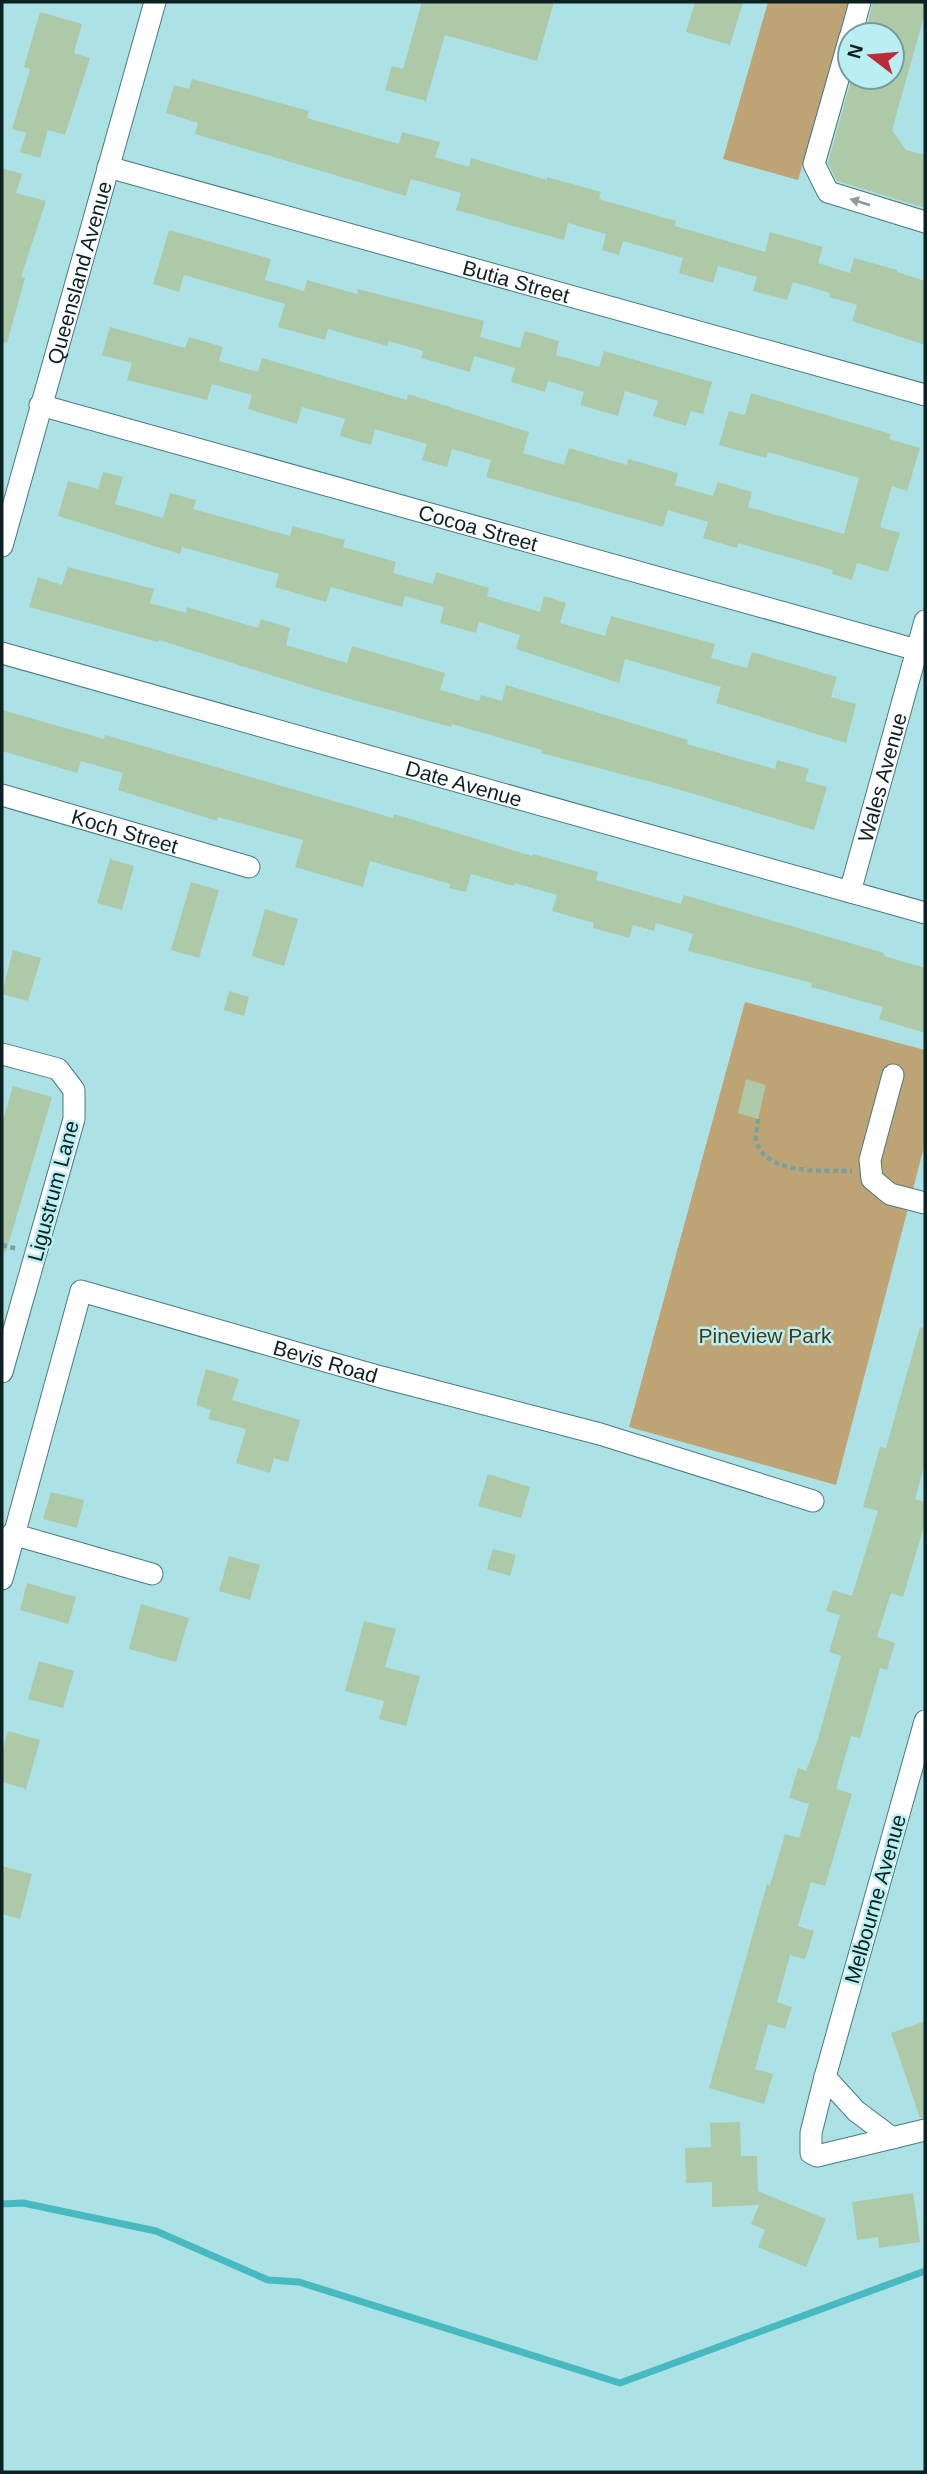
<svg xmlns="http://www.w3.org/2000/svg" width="927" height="2474" font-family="Helvetica,sans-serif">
<rect width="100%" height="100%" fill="#ace2e5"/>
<path fill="#bea374" d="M768 2H852L798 180 723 159Z
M745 1002 925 1050V1143L836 1485 629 1427Z"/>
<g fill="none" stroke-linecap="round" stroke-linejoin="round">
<path stroke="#47b9c1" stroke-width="7" d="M2 2204 23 2203 156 2231 268 2280 299 2282 620 2383 925 2271"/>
</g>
<path fill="#adc9a8" d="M422 2H554L537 61 445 35 426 101 385 90 392 66 403 69Z
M695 2H743L730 45 686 32Z
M873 2H925V13L892 130 906 150 925 155V208L837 181 828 163 852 77H892V35H865Z
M40 12 82 24 74 53 90 58 65 135 48 130 40 158 20 152 26 133 12 129 30 69 24 67Z
M192 79 309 111 307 118 399 144 402 132 440 142 435 157 469 167 471 158 547 180V177L601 192 599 199 676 221 675 226 765 252 770 232 823 247 818 263 850 273 854 258 897 270V272L925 281V345L852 321 857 305 829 297 830 293 793 282 787 300 753 291 757 277 718 266 713 283 679 273 683 258 623 241 619 255 602 250 606 234 568 223 564 240 456 210 461 193 411 179 406 196 195 134 198 123 166 113 174 85 189 89Z
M2 168 22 174 16 193 46 201 21 277 25 278 7 343 2 342Z
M169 230 271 259 265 280 304 291 307 280 357 294 358 289 484 321 480 337 520 348 525 331 559 341 556 355 599 367 604 351 712 382 703 414 691 411 686 426 653 416 658 401 625 391 618 416 580 405 584 392 548 381 545 392 511 382 515 368 474 356 470 372 421 358 423 351 389 341 387 346 328 329 325 340 278 327 285 304 184 275 179 292 153 284Z
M110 327 185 348 189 337 223 347 219 361 258 372 262 358 407 400 408 394 529 432 523 453 564 465 569 448 627 465 628 459 678 473 675 485 713 496 718 482 752 492 748 507 844 534 859 478 768 452 766 458 719 445 729 411 745 415 751 393 891 434 889 439 920 448 907 491 892 486 880 527 900 533 888 572 857 563 852 580 832 574 833 570 738 543 737 548 703 538 708 522 668 510 663 527 486 477 491 460 452 449 447 467 422 460 427 444 375 429 371 445 340 436 345 419 302 407 297 424 248 409 252 395 212 384 207 400 127 380 132 363 102 355Z
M103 472 123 477 115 504 163 518 170 493 196 500 193 509 290 536 293 526 345 540 343 547 396 562 393 573 433 584 436 572 489 588 487 596 540 612 544 596 566 603 560 623 605 636 611 616 715 644 711 658 747 668 752 652 837 677 831 697 856 704 846 743 716 703 721 687 625 659 619 683 516 649 520 635 479 622 476 633 440 623 444 607 405 596 402 607 331 587 326 602 275 587 279 574 182 547 180 554 58 516 68 481 98 489Z
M68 567 154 589 150 603 186 613 187 607 258 628 261 619 290 628 286 645 347 663 352 646 445 673 440 690 479 701 481 695 502 701 506 685 688 740 687 744 775 769 777 760 809 769 805 781 827 787 814 830 674 788 541 753 542 750 452 724 451 727 325 692 159 640 158 642 29 607 38 577 62 585Z
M2 710 104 739 105 735 393 818 394 814 532 856 533 854 598 872 596 880 681 904 684 895 884 953V956L925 968V1033L879 1019 883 1007 811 987 812 983 688 951 693 934 656 923 654 931 633 925 629 938 593 928 594 923 552 911 557 895 515 883 514 886 471 874 466 892 449 888 450 884 370 861 363 887 295 867 303 840 218 817 217 821 118 790 123 773 81 761 77 773 2 751Z
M110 859 134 866 122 910 97 903Z
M191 882 219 890 199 958 171 950Z
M265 909 298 919 284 966 252 956Z
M13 950 41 958 28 1001 2 994Z
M229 991 249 997 244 1016 224 1010Z
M746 1079 766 1085 758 1119 738 1113Z
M13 1086 52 1097 6 1252 2 1251V1124Z
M920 1327 925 1328V1463L915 1499 925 1502V1523L903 1597 891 1593 877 1637 895 1643 887 1670 880 1668 860 1738 851 1736 836 1789 852 1794 825 1886 811 1882 798 1926 814 1931 805 1959 790 1955 777 2002 792 2007 785 2029 768 2024 755 2069 773 2074 764 2104 709 2088 767 1884 770 1885 785 1834 799 1838 809 1804 789 1798 798 1768 806 1771 817 1742 841 1656 829 1652 840 1615 826 1611 833 1590 852 1596 878 1511 863 1507 880 1447 886 1448Z
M206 1369 239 1379 232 1400 300 1420 288 1462 274 1458 270 1473 236 1463 246 1429 208 1419 211 1410 196 1405Z
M488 1474 530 1487 521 1518 478 1506Z
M51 1492 84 1500 77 1528 43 1519Z
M493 1549 516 1555 510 1576 487 1569Z
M229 1556 260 1565 250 1600 219 1591Z
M27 1583 76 1597 68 1624 20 1610Z
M141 1604 189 1618 176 1662 129 1649Z
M364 1621 396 1629 385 1667 420 1676 406 1726 379 1719 384 1701 345 1691Z
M39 1661 74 1671 63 1708 28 1699Z
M8 1731 40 1740 26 1789 2 1782V1752Z
M2 1866 32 1874 20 1919 2 1914Z
M925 2021V2117L920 2118 891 2033Z
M740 2122 741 2156H757L758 2191 826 2219 806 2267 758 2247 765 2230 751 2224 759 2205 712 2207V2182L686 2183 685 2148 711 2147 710 2123Z
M913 2193 920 2242 879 2248 878 2237 857 2240 852 2202Z"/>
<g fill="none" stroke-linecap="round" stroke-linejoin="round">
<g stroke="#487b7e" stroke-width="23">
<g id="minor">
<path d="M851 35 860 2"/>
<path d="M850 37 814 164 828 192 925 222"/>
<path id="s1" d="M108 167 925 395"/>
<path id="s2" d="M40 405 917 650"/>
<path id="s3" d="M2 546 155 2"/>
<path id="s4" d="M2 653 925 913"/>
<path id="s5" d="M2 795 249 867"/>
<path id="s6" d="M850 892 925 621"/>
<path d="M2 1054 58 1069 74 1090V1119L2 1372"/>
<path d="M893 1075 870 1160 872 1179 890 1194 925 1203"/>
<path d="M12 1534 152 1574"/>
<path id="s7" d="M2 1579 81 1291 381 1377 600 1434 813 1501"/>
<path d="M925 1721 825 2077 856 2111 892 2138 925 2130"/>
<path d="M825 2077 811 2133V2153L817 2156 892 2138"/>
</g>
</g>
<path stroke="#76a1a3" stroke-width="4.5" stroke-dasharray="5 3.5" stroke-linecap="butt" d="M758 1119C758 1126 755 1135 756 1141 766 1176 825 1170 852 1171
M2 1245 18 1249"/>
<use href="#minor" stroke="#fff" stroke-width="21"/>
</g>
<defs><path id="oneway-solid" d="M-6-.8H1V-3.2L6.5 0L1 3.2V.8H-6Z" transform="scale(1.75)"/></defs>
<use fill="#929b9c" href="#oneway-solid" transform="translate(860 202) rotate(-163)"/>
<g text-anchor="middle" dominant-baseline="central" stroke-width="5" stroke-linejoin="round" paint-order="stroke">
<g font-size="21" fill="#0c2122" stroke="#b9eff2">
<text stroke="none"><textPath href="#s3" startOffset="284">Queensland Avenue</textPath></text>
<text stroke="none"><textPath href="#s1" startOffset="424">Butia Street</textPath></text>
<text stroke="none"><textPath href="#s2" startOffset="455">Cocoa Street</textPath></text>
<text stroke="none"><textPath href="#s6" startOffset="119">Wales Avenue</textPath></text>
<text stroke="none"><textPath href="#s4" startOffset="480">Date Avenue</textPath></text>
<text stroke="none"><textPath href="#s5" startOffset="128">Koch Street</textPath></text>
<text transform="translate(53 1191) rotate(-75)">Ligustrum Lane</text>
<text stroke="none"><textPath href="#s7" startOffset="553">Bevis Road</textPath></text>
<text transform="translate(875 1899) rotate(-74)">Melbourne Avenue</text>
</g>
<g font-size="21" fill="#493818" stroke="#b9eff2">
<text x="765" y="1335">Pineview Park</text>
</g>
</g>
<rect width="927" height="2474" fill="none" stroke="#0c2122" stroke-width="7"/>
<g transform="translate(871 56) rotate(286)"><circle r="33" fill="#b9eff2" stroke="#749d9f" stroke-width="2"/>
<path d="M0-5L12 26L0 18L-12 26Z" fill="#bc2b39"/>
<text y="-10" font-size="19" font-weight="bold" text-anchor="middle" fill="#0c2122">N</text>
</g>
</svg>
